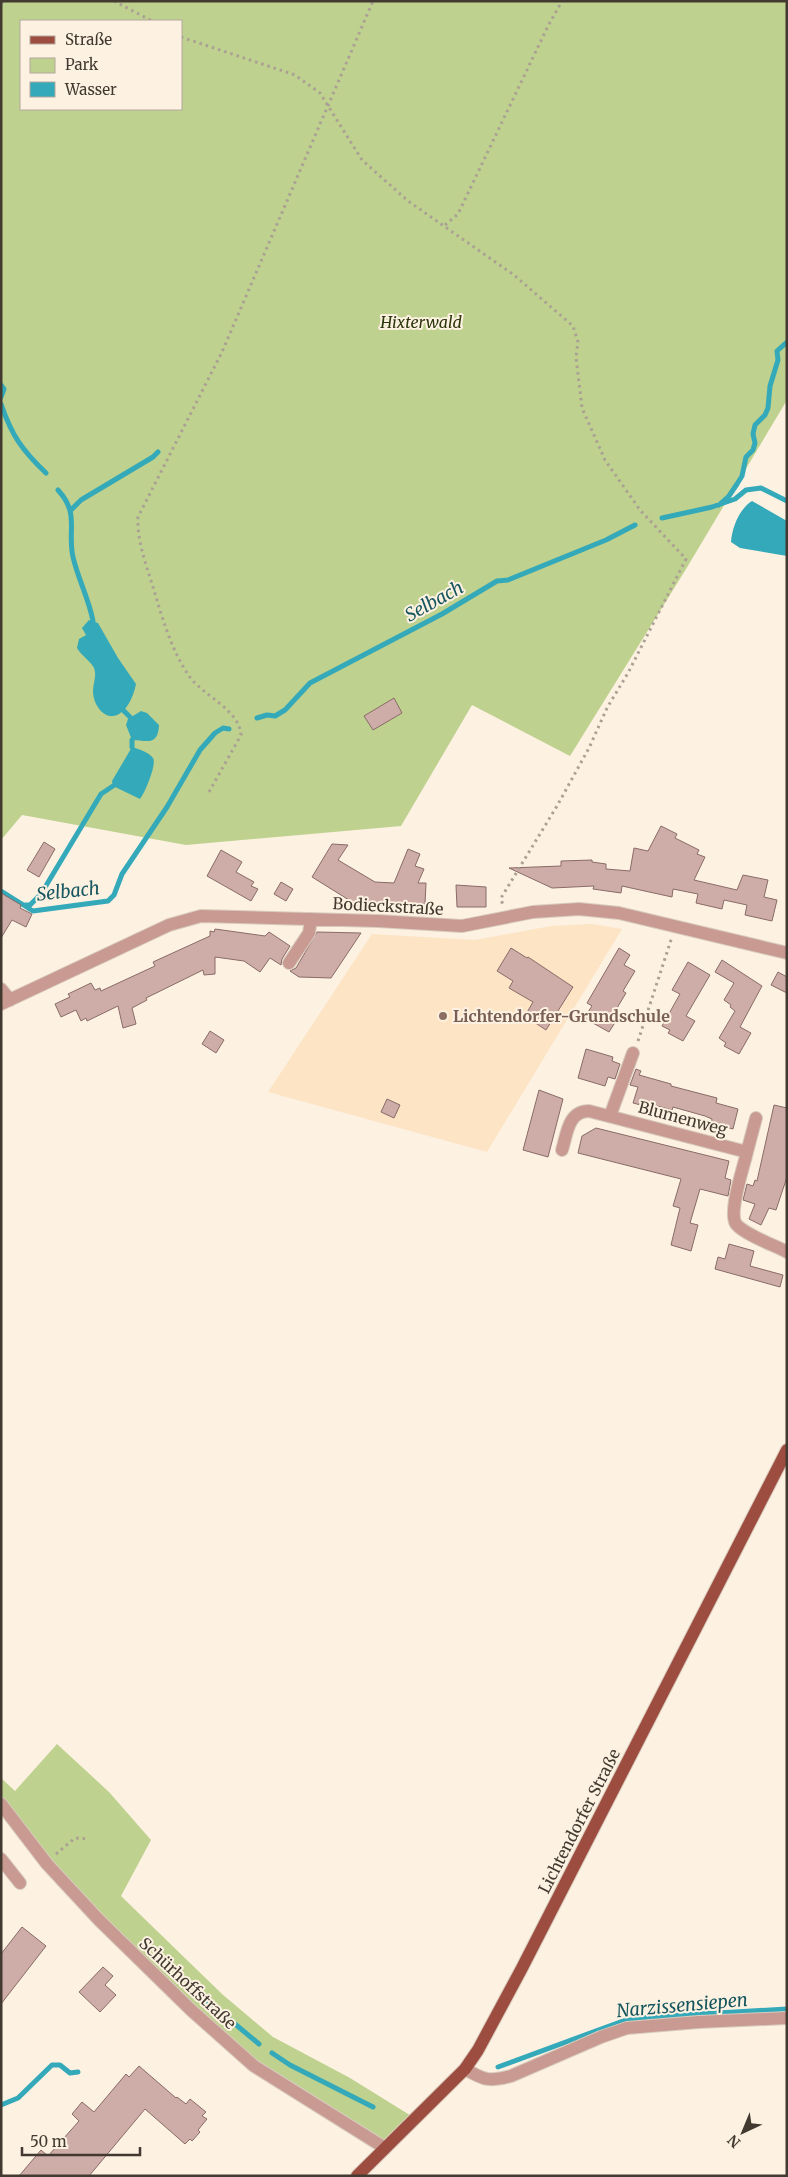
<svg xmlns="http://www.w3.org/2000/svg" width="788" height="2177" font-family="Merriweather,serif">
<rect width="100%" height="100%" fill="#fdf1e2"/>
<path fill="#fce4c5" d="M592 924 622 929 487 1152 268 1092 372 934 475 940 551 926Z"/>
<path fill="#bed18e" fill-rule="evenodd" d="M1 1H787V400L686 569 570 756 472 705 401 826 186 845 22 815 1 840ZM21 21H181V109H21Z
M57 1744 109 1792 151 1840 121 1896 222 1994 273 2037 350 2078 413 2117 384 2146 255 2064 100 1919 1 1801V1778L15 1791Z"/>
<path fill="#34a9b9" d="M752 501 787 521V556L740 548 731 542C732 528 739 509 752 501Z
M89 620 98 623 118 658 136 684C134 694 129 708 119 714 105 722 93 705 93 691 93 683 97 677 94 668 92 663 81 655 77 648L79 639 86 635 82 628Z
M141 711 147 713 159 725C158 747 146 740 132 740L126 725 128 719Z
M132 747C138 749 149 752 153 758 157 764 145 793 140 799L113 786 112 781Z"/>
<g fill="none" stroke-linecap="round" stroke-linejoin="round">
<path stroke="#34a9b9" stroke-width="5" d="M1 385 4 389 1 397
M1 404C12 436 22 450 46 473
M58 490C80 514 67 530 73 557 78 579 89 599 93 621
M719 505 729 496 737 484 742 476 746 457 753 450 755 443 753 434 755 425 765 415 768 408 770 386 778 360 777 351 787 342
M71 510 81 500 153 457 158 452
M662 518 712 507 735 499 746 490 761 488 787 501
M124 711 130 717
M257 718 267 715 275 716 285 710 310 683 442 614 497 581 508 580 606 540 635 525
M132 740V747
M1 891 33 911 108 901 114 895 122 874 167 807 200 750 215 733 223 728 229 729
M25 905H30L41 894 101 794 113 786
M199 1994 259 2044
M272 2053 290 2065 373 2107
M498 2067 623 2021 649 2017 787 2009
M1 2105 18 2098 52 2065H60L70 2073 78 2072"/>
</g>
<path fill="#ceada9" stroke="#896b67" d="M394 698 402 713 373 730 364 716Z
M661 826 677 834 675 838 699 850 697 854 705 857 694 880 737 890 743 875 768 880 764 897 777 900 772 921 745 915 747 905 724 900 722 909 696 903 698 894 673 889 672 897 622 886 621 893 593 889 594 886 552 888 509 868 561 866V861L592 860V862L606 864V869L630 871 634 848 648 851Z
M44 842 55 849 39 877 27 870Z
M332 844 348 845 338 860 375 882 394 883 408 849 420 854 415 866 424 869 418 883H426L425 904 388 903V906L357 905 312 877Z
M221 850 242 862 236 872 254 882 251 886 258 889 251 901 207 876Z
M281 882 293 889 286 901 274 894Z
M456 885 486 887V907H457Z
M1 893 21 905 20 908 32 914 26 927 12 920 1 938Z
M215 929 265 936 269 932 290 946 282 959 281 965 270 958 260 972 244 961 215 957V974L204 975 203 970 146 998 147 1000 132 1008 136 1024 123 1028 118 1006 87 1021 86 1018 81 1021 76 1010 61 1017 55 1004 70 997 68 994 91 983 95 990 100 988 101 991 155 966 153 962 210 936V931L214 932Z
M317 932 361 933 331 978 299 977 290 971 296 968Z
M511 948 527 958 528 957 573 987 546 1030 525 1016 533 1002 509 988 513 981 497 971Z
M619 948 630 955 624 965 635 971 623 991 626 993 611 1018 616 1021 609 1032 584 1018 592 1006 587 1003Z
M722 960 762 986 740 1027 751 1033 739 1054 724 1046 726 1043 719 1038 735 1011 730 1007 731 1005 724 1000 734 983 715 972Z
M688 962 710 975 686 1016 695 1021 683 1041 668 1033 670 1030 662 1026 680 994 672 990Z
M778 972 787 977V993L771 985Z
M210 1031 224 1040 216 1053 202 1044Z
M586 1049 613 1057 612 1061 620 1064 615 1079 608 1077 605 1086 578 1078Z
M636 1069 641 1071 639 1075 671 1084V1086L717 1098 716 1103 738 1109 733 1129 711 1123 712 1119 705 1116 673 1107 672 1110 657 1106 656 1109 633 1103 638 1087 630 1085Z
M539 1090 563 1099 548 1157 523 1150Z
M387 1099 400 1105 394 1118 381 1112Z
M774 1105 787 1108V1177L776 1210 769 1208 761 1225 749 1219 755 1204 743 1200 747 1184 753 1186 755 1180 757 1181Z
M596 1128 729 1161 725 1178 731 1180 728 1196 700 1189 690 1223 698 1225 691 1251 671 1245 680 1208 673 1206 681 1179 578 1153 582 1136Z
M729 1244 754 1251 750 1266 783 1275 780 1287 715 1269 718 1257 725 1259Z
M22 1927 46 1946 1 2004V1954Z
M103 1967 113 1976 105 1985 116 1995 100 2012 79 1992Z
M139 2066 176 2098 177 2097 186 2104 190 2099 206 2112 202 2116 207 2119 198 2130 200 2132 192 2141 190 2139 185 2144 145 2109 89 2176H19L41 2150 48 2156 79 2121 72 2114 82 2102 94 2112 126 2074 129 2077Z"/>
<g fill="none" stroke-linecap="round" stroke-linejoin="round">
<g stroke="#d8ccbe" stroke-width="14">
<path id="minor" d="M289 963 309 933 311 919
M1 989 10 1000
M1 1004 169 925 201 916 378 921 462 926 533 912 579 909 619 913 787 953
M610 1116 633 1053
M562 1150C567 1134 568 1111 589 1111L747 1152C744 1166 728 1212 736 1224 745 1235 774 1245 787 1252
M747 1152 756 1118
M1 1804 47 1864 99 1920 191 2010 254 2066 385 2148
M1 1859 20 1883
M465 2069C484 2080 489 2082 511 2076L601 2037 627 2028 699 2022 787 2018"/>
</g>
<g stroke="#d8ccbe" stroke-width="14">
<path id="major" d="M357 2176 465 2069 478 2050 522 1968 787 1450"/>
</g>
<path stroke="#aba094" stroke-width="3" stroke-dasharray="2.5 4" stroke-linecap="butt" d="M114 1 152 21
M1 3 5 1
M181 37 295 75 320 93 362 160 408 201 514 275 573 326 578 342 576 357 582 408 605 460 640 510 686 559 628 673 607 708 589 748 557 806 501 898 503 906
M445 225 458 214 548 26 562 1
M209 792 241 735C239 709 203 696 189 676 170 648 162 616 152 584 145 561 137 540 138 517L222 352 373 1
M638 1041 672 937
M56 1854 75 1838 89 1839"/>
<use href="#minor" stroke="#c99a91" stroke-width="12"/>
<use href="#major" stroke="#9d4d3f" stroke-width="12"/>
</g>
<circle fill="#8d6e63" stroke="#fdf1e2" stroke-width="2" cx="443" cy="1016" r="5"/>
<g text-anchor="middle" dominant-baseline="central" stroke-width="4" stroke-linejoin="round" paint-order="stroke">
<g font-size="16" font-style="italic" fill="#2d370d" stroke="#fdf1e2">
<text x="421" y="322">Hixterwald</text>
</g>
<g font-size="16" fill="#423a30" stroke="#fdf1e2">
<text transform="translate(388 906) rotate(3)">Bodieckstraße</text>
<text transform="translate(683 1118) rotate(15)">Blumenweg</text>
<text transform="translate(579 1821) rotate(-63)">Lichtendorfer Straße</text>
<text transform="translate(188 1983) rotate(43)">Schürhoffstraße</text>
</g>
<g font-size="16" font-weight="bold" fill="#785e54" stroke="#fdf1e2" text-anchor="start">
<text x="453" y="1016">Lichtendorfer-Grundschule</text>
</g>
<g font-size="18" font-style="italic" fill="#16565e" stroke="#fdf1e2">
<text transform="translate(434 601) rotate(-29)">Selbach</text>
<text transform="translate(68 891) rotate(-6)">Selbach</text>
<text transform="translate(682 2005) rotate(-5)">Narzissensiepen</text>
</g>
</g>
<rect width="788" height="2177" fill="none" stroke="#423a30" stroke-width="5"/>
<rect x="20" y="20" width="162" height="90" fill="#fdf1e2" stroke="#b2a89b"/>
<rect x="30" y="36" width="25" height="8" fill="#9d4d3f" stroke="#b2a89b"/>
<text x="65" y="45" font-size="15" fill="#423a30">Straße</text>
<rect x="30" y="58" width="25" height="15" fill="#bed18e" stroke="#b2a89b"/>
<text x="65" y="70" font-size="15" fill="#423a30">Park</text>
<rect x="30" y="82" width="25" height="15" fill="#34a9b9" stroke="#b2a89b"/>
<text x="65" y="95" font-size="15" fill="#423a30">Wasser</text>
<g transform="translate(743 2132) rotate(224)" stroke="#fdf1e2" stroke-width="4" paint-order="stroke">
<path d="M0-4L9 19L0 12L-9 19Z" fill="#423a30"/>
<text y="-8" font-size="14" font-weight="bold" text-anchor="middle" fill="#423a30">N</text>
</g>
<path d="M22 2147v8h118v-8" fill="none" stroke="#423a30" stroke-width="2.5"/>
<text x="30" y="2147" font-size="15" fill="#423a30" stroke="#fdf1e2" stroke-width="4" paint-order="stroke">50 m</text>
</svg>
